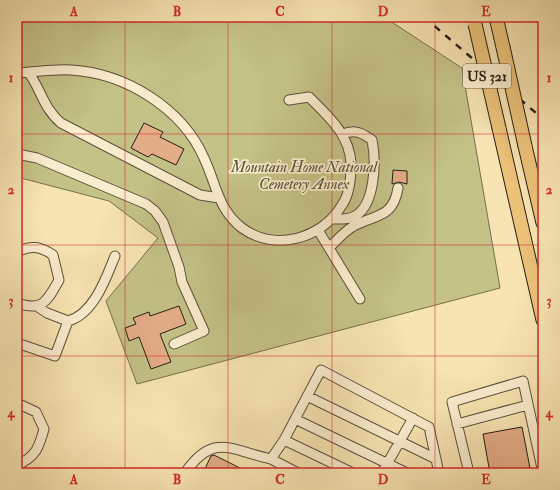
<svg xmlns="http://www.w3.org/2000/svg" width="560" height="490" font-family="'IM FELL Double Pica',serif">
<rect width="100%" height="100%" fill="#f7e4b2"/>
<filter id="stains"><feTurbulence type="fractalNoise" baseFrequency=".005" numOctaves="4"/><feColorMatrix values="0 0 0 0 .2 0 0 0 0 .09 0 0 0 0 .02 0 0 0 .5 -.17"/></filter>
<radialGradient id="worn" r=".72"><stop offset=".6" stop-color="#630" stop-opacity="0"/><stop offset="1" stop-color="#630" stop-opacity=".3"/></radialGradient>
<path fill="#c4c287" stroke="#76704e" d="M17 17H384L462 68 500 288 137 384 106 301 158 238 109 201 17 177Z"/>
<path fill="#e3ad87" stroke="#271e15" d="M144 123 163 132 160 137 184 149 176 165 152 154 148 157 131 148Z
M393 170 407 171V184L399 182 392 184Z
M179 306 186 324 160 334 171 362 151 369 139 337 129 341 125 328 136 324 133 318 149 312 150 316Z
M522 427 531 473H490L483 434Z
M214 455 250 473H203L211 456Z"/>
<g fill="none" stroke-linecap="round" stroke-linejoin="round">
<g stroke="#5b503c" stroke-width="11">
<path id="minor" d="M17 73C35 72 54 69 71 70 125 73 182 108 204 158 216 183 218 210 242 228 275 252 322 239 342 205 350 194 351 178 351 164 350 135 329 117 309 97L289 100
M29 73C41 90 44 109 61 123L200 195 219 198
M17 154 37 158 146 204 155 211 163 222 179 267 182 282 204 331 174 344
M331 219C339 219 346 220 353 217 376 207 376 160 372 140 362 133 355 129 343 134
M318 230 360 299
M329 248C336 241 344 232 352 227 375 214 393 219 398 188
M17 252C31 245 40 246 53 255L59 280C47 301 43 312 17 303
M68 321C94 314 106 278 115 256
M17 343 55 356 68 321 47 313 38 307
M307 396 436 459
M17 403 36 412 44 429C39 447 36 457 17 465
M295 419 407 473
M457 424 528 405
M271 459 298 473
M185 473C214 431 232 451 271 459L284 440
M353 473 284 440 321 370 429 427 439 473
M382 473 413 418
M469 473 452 402 523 381 543 473"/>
</g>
<g stroke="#271e15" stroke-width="15">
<path id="highway" d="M496 17 503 47
M499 128 543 320
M525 146 543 223"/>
</g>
<use href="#minor" stroke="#faedcd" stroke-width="9"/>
<use href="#highway" stroke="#ecc279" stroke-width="13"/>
<path stroke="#271e15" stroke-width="2.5" stroke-dasharray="7 7" stroke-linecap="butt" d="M424 17 543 119"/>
<g stroke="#271e15" stroke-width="15" stroke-linecap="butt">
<path id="highway-bridge" d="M475 24 499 128
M503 47 525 146"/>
</g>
<use href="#highway-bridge" stroke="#ecc279" stroke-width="13"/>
</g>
<path fill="none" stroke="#d62828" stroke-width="1" stroke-opacity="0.55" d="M125 17V473M228 17V473M332 17V473M435 17V473M17 134H543M17 245H543M17 356H543"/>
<g text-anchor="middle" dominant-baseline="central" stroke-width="3.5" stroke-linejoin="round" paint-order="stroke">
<rect fill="#faedcd" stroke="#665c4c" stroke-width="1" x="463" y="64" width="48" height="24" rx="3"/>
<g font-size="14" font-weight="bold" fill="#271e15">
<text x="487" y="76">US 321</text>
</g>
<g font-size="15" font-style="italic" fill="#564f37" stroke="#faedcd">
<text x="304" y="167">Mountain Home National<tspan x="304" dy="17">Cemetery Annex</tspan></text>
</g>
</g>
<rect width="560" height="490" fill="none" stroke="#f7e4b2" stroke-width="44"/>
<rect x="22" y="22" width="516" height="446" fill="none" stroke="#d62828" stroke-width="1.5"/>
<g font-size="13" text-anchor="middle" font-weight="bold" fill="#d62828">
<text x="74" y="16">A</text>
<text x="177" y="16">B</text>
<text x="280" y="16">C</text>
<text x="383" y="16">D</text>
<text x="486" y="16">E</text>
<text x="11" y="82">1</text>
<text x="549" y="82">1</text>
<text x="11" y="194">2</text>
<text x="549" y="194">2</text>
<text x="11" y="305">3</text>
<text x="549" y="305">3</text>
<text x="11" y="417">4</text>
<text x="549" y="417">4</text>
<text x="74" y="484">A</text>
<text x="177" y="484">B</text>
<text x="280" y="484">C</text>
<text x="383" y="484">D</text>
<text x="486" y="484">E</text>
</g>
<rect width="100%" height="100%" filter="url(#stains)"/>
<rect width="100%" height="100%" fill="url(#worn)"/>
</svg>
